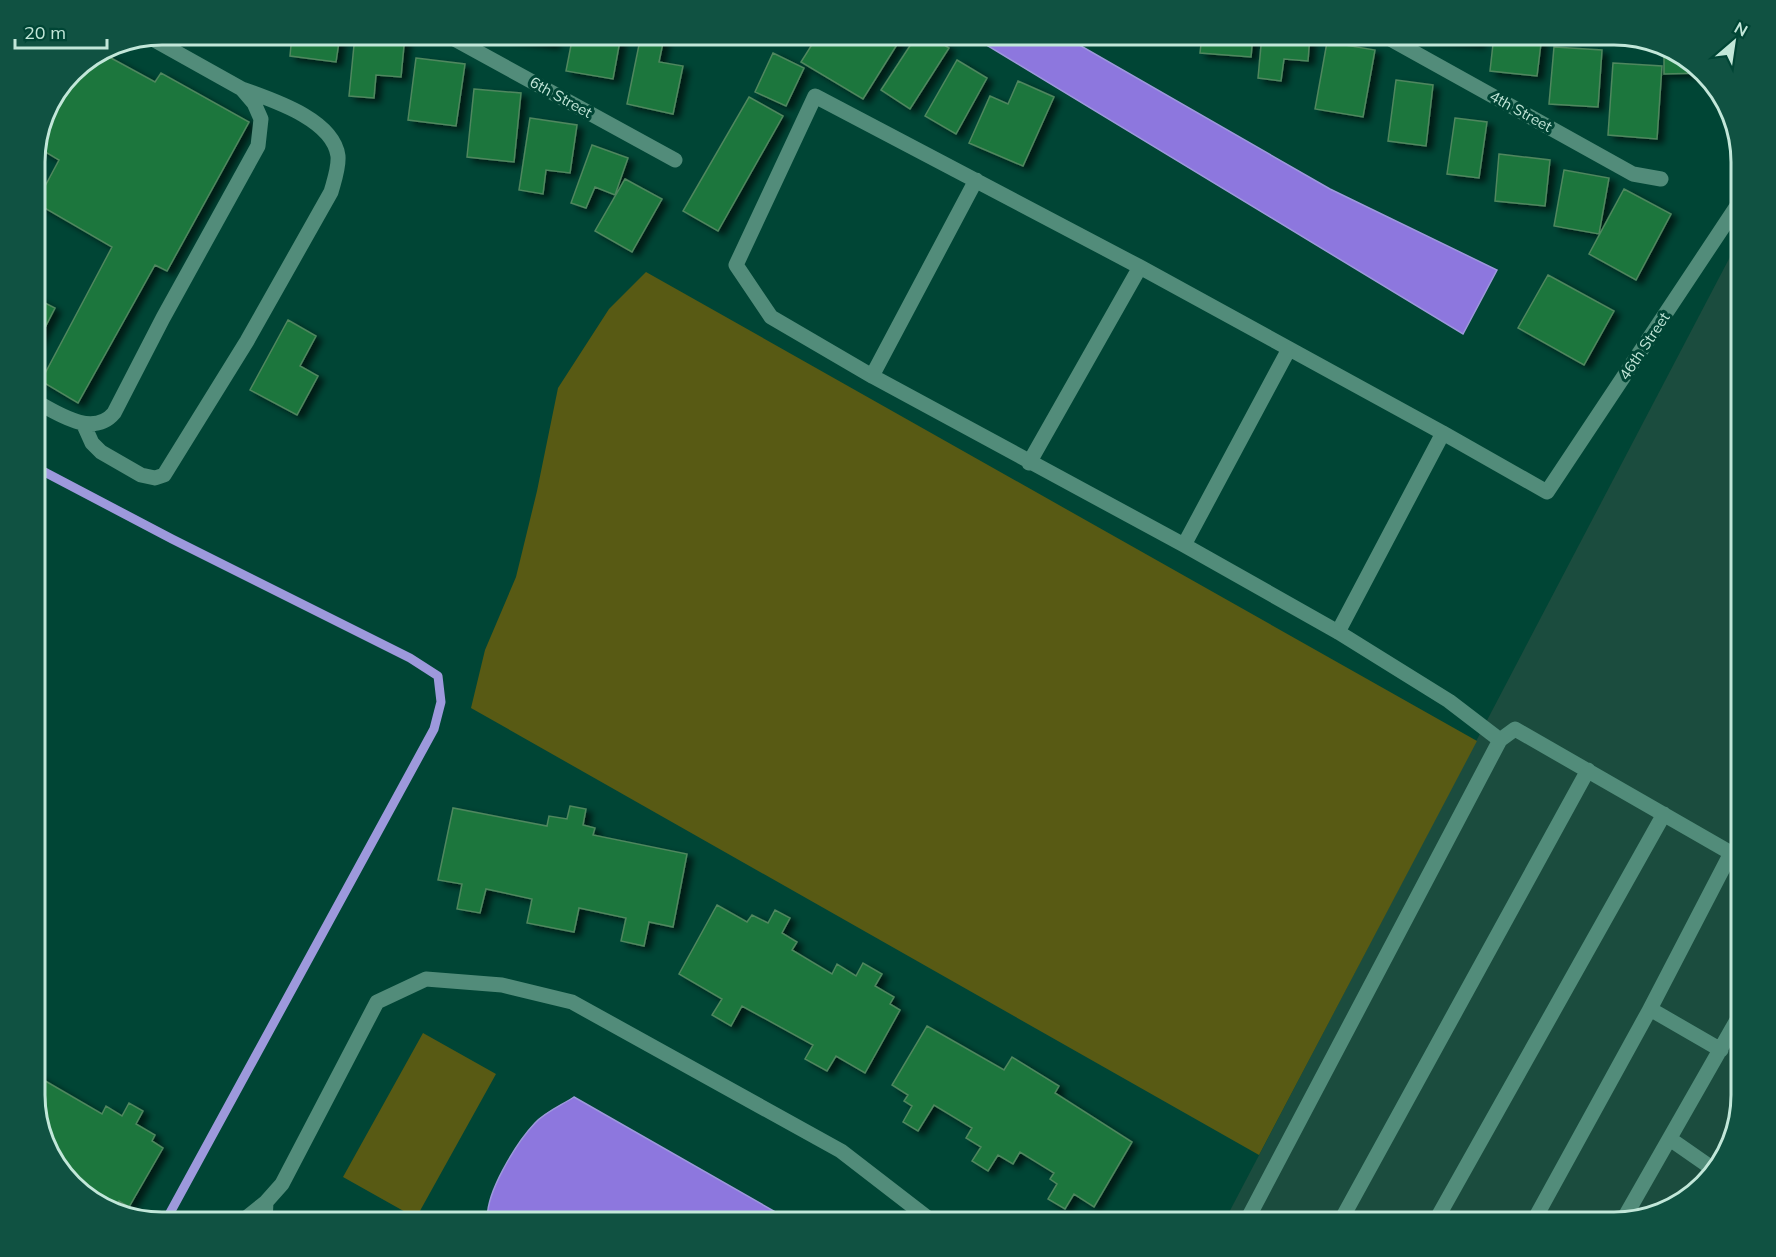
<svg xmlns="http://www.w3.org/2000/svg" width="1776" height="1257" font-family="Mulish,sans-serif">
<defs>
<filter id="shadow"><feDropShadow dx="6" dy="4" stdDeviation="3" flood-color="#0009"/></filter>
</defs>
<rect width="100%" height="100%" fill="#004535"/>
<path fill="#1b4c3e" d="M1741 236V1096L1715 1172 1671 1209 1614 1222H1224Z"/>
<path fill="#585a14" d="M646 272 1477 741 1259 1155 471 708 485 650 516 577 537 491 558 388 609 309Z
M423 1033 496 1074 416 1218 343 1177Z"/>
<path fill="#8d77de" stroke="#9d99dc" stroke-width="1.5" d="M970 35H1062L1330 189 1497 270 1463 334Z
M574 1097 793 1222H488C483 1196 517 1142 535 1123 545 1112 562 1105 574 1097Z"/>
<g fill="none" stroke-linecap="round" stroke-linejoin="round">
<path stroke="#9d99dc" stroke-width="9" d="M35 467 172 539 410 658 438 676 441 702 434 729 165 1222"/>
</g>
<path fill="#1b763d" stroke="#50875e" stroke-width="1.5" filter="url(#shadow)" d="M292 35H340L336 62 290 56Z
M355 35H405L401 77 376 75 374 98 349 96Z
M507 35H555L553 45 506 38Z
M573 35H621L613 79 566 71Z
M641 35 664 38 659 62 683 66 673 114 627 104Z
M800 35H903L863 99 801 62 813 43Z
M917 35H928L949 48 910 109 881 90Z
M1202 35H1253L1251 57 1200 53Z
M1262 35H1310L1308 61 1284 59 1281 81 1258 78Z
M1427 35H1480L1479 44 1427 38Z
M1494 35H1542L1537 76 1490 71Z
M1607 35H1615L1629 39 1607 37Z
M1327 42 1375 50 1363 117 1315 109Z
M1554 47 1602 50 1598 107 1549 104Z
M1664 51 1691 61 1701 73 1664 74Z
M100 52 155 82 161 73 249 122 167 271 155 265 78 403 41 381 112 247 36 203 59 160 37 147 48 105 78 66Z
M773 53 804 68 786 106 755 92Z
M416 58 465 64 456 126 408 120Z
M957 60 987 78 956 134 925 116Z
M1613 63 1662 66 1657 139 1608 135Z
M1396 80 1433 85 1426 146 1388 141Z
M1018 81 1054 97 1023 166 969 143 990 96 1008 104Z
M474 89 521 93 514 162 467 157Z
M749 97 783 116 718 231 683 211Z
M530 118 577 125 570 173 546 170 543 194 519 190Z
M1455 118 1487 122 1479 178 1447 174Z
M592 145 628 158 615 195 595 187 586 208 571 203Z
M1499 154 1550 160 1545 206 1495 201Z
M1564 170 1609 178 1599 234 1554 226Z
M625 179 662 199 632 252 595 231Z
M1624 189 1671 214 1636 280 1589 254Z
M1548 275 1614 311 1584 365 1518 328Z
M35 298 55 308 35 347Z
M288 320 316 336 300 366 318 376 297 415 250 390Z
M570 806 586 809 583 825 595 828 593 835 687 854 673 927 649 922 644 946 621 941 626 918 579 908 574 932 527 923 532 899 486 889 480 913 457 909 462 884 438 880 453 808 547 826 549 816 567 819Z
M717 905 747 922 752 915 768 923 775 910 790 918 782 933 797 942 792 950 832 974 837 964 856 976 863 963 882 974 875 986 894 997 890 1004 900 1010 865 1073 836 1056 827 1071 805 1059 813 1045 742 1006 731 1026 712 1015 722 999 679 974Z
M927 1026 1004 1070 1012 1057 1059 1086 1055 1093 1132 1142 1094 1207 1074 1194 1065 1209 1048 1199 1057 1184 1050 1179 1054 1173 1020 1152 1013 1164 998 1155 988 1171 972 1161 981 1147 966 1138 972 1128 934 1105 918 1131 903 1122 912 1106 904 1101 908 1095 892 1085Z
M35 1075 102 1114 106 1106 122 1116 129 1103 143 1111 136 1124 155 1135 152 1141 163 1148 129 1207 119 1201 115 1207 85 1196 84 1192 71 1180 73 1176 63 1170 48 1152 35 1103Z"/>
<g fill="none" stroke-linecap="round" stroke-linejoin="round">
<path stroke="#528c7a" stroke-width="15" d="M447 35 675 160
M1383 35 1633 174 1661 179
M872 376 976 180
M35 401C57 413 93 438 114 413L163 318 258 146 261 119 254 103 242 89 149 37
M83 423 92 443 101 452 141 475 155 478 164 475 247 341 331 192C334 181 339 168 338 156 333 119 272 100 242 89
M1029 463 1140 267
M1184 545 1289 349
M1338 632 1443 433 1547 492 1741 200
M1500 740 1515 729 1731 853 1650 1009 1721 1050
M1670 1139 1716 1171
M1623 1220 1741 1013
M241 1222 266 1202 282 1184 377 1002 426 979 502 985 572 1002 841 1151 933 1222
M265 1222 266 1202
M1246 1222 1500 740 1449 701 1338 632 1184 545 872 376 771 317 736 265 815 96 1140 267 1443 433
M1340 1222 1588 770
M1435 1222 1664 814
M1533 1222 1650 1009"/>
</g>
<g text-anchor="middle" dominant-baseline="central" stroke-width="6" stroke-linejoin="round" paint-order="stroke">
<g font-size="15" fill="#c2e7d9" stroke="#004535">
<text transform="translate(561 97) rotate(29)">6th Street</text>
<text transform="translate(1521 111) rotate(29)">4th Street</text>
<text transform="translate(1644 346) rotate(-56)">46th Street</text>
</g>
</g>
<path d="M0 0H1776V1257H0ZM162 45H1614A117 117 0 0 1 1731 162V1095A117 117 0 0 1 1614 1212H162A117 117 0 0 1 45 1095V162A117 117 0 0 1 162 45Z" fill="#105242" fill-rule="evenodd"/>
<path fill="none" stroke="#c2e7d9" stroke-width="3" d="M162 45H1614A117 117 0 0 1 1731 162V1095A117 117 0 0 1 1614 1212H162A117 117 0 0 1 45 1095V162A117 117 0 0 1 162 45Z"/>
<g transform="translate(1734 42) rotate(29)" stroke="#004535" stroke-width="4.5" paint-order="stroke">
<path d="M0-4.5L10 22L0 15L-10 22Z" fill="#c2e7d9"/>
<text y="-9" font-size="16" font-weight="bold" text-anchor="middle" fill="#c2e7d9">N</text>
</g>
<path d="M15 39v9h92v-9" fill="none" stroke="#c2e7d9" stroke-width="3"/>
<text x="24" y="39" font-size="18" fill="#c2e7d9" stroke="#004535" stroke-width="4.5" paint-order="stroke">20 m</text>
</svg>
